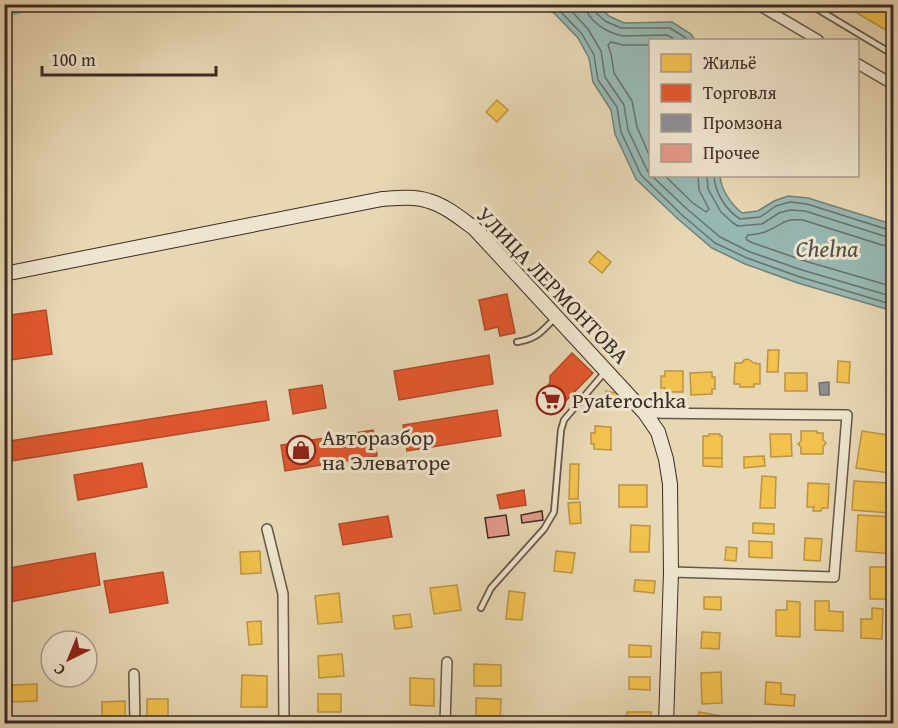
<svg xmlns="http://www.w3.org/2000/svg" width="898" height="728" font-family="'Gentium Book Plus',serif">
<rect width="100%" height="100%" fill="#e7d7b3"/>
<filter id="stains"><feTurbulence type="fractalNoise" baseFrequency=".00333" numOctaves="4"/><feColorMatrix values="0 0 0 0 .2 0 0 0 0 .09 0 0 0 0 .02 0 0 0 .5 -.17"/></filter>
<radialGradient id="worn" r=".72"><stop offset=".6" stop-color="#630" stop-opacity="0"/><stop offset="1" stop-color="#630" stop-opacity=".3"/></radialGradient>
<path fill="#97b8b2" stroke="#72807a" stroke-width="1.5" d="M536 5H597L609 16 624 23 672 22 691 34 695 40H650V176H720C721 190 731 204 742 213L758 211 774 201 788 196 808 198 888 223 893 224V311L798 283 745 264 712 248 678 219 636 179 615 134 611 110 593 82 589 58 578 38 554 13Z"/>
<path fill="#f2c14e" stroke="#bb9442" stroke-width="1.5" d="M842 4H875L894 15V35Z
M497 100 508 110 497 122 486 112Z
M598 251 611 262 602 273 589 262Z
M768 350H779L778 372H767Z
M748 359 754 363 760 364V384H754V387H740V384H734L735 363H742L744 360Z
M838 361 850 362 849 383 837 382Z
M665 371H683V392H665V388H661V376H665Z
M712 372V377H715V389H712V394L691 395 690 373Z
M785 373H807V391H785Z
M606 391 621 394 619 403 604 399Z
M595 426 611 427V450L594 449V444H591V433H595Z
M801 431H817V433H823V440L826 443 823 447V454H801V447L798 444 801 441Z
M862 431 894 436 889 473 856 468Z
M709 434H720V436H722V458H703V436H709Z
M770 434H791L792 456 771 457Z
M764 456 765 466 744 468V457Z
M703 458H722V467L703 466Z
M570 464H579L578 499H569Z
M762 476 776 477 775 508H760Z
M854 481 888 483 889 513 852 510Z
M808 483 829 484 828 508H822L821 511H813L814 507H807Z
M619 485H647V507H619Z
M580 502 581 523 570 524 568 503Z
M858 515 894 517 893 554 856 551Z
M753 523 774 524V534L753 533Z
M631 525 650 526 649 552H630Z
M805 538 822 539 820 561 804 560Z
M749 541 772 542V558L749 557Z
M726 547 737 548 736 561 725 560Z
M260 551 261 573 241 574 240 552Z
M556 551 575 553 572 573 554 571Z
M870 567H894V599H870Z
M635 580 655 581 654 593 634 591Z
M457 585 461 610 434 614 430 588Z
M509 591 525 593 522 620 506 619Z
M339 593 342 622 318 624 315 596Z
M704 597H721V610L704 609Z
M787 601 800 602V637L776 636V610H787Z
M815 601H829V611L843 612V631L815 630Z
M872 608 883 609 882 639 861 638V619H872Z
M410 614 412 627 395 629 393 616Z
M261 621 262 644 249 645 247 622Z
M702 632 720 633 719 649 701 648Z
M629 645 651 646V657H629Z
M342 654 344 676 319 678 318 656Z
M474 664 501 665V686H474Z
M721 672 722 703 702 704 701 673Z
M242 675 267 676V707H241Z
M629 677H650V690L629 689Z
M410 678 434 679V706L410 705Z
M766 682 781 683V694L795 695 794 706 765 704Z
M37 684V701L12 702V685Z
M318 694H341V712H318Z
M476 698 501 699 500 724H476Z
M4 699H9L11 721H4Z
M147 699H168V723L147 724Z
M125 701V724H102V702Z
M627 712H651V724H626Z
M699 712 722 716 721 724H697Z
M405 718 432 720V724H405Z
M316 720 338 721V724H316Z"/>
<path fill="#e4572e" stroke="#b14a2c" stroke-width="1.5" d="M507 294 515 333 500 336 498 327 485 330 479 300Z
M46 310 52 354 4 361V316Z
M572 353 593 373 557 410 544 397V390L550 383V376Z
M489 355 493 384 399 400 394 371Z
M322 385 326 408 293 414 289 390Z
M266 401 269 420 4 462V442Z
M497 410 501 436 407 451 403 425Z
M373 430 377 456 285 471 281 445Z
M142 463 147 487 78 500 74 475Z
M524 490 526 505 500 509 497 495Z
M388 516 392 537 343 545 339 524Z
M95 553 100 585 4 603V569Z
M163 572 168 603 110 613 104 581Z"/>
<path fill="#8d8d92" stroke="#747072" stroke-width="1.5" d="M829 382V395H820L819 383Z"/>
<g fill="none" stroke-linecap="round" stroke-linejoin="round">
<path stroke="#68726c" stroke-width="1.5" d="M550 4 558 9 582 34 594 55 598 80 617 107 621 132 641 175 682 215 715 243 747 258 800 277 894 305
M565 4 588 29 601 51 605 77 624 105 628 130 647 170 650 174
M585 4C587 22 608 33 623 36L667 35 676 40
M593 4 594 11 605 21 621 28H670L686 38 688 40
M650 45H623L611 42 608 45 611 54 614 73 632 101 637 127 650 157
M652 176 687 209 720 237 750 252 802 270 894 297
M665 176 693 203 706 212 709 209 699 190 698 176
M707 176 708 189 721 212 733 223 738 226 762 224 779 213 790 210 805 211 884 236 894 237
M714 176C715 193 726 210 740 219L760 217 776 206 790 202 807 204 886 229H894
M894 246 882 245 803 220C783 218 784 224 767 231 762 234 755 234 748 235L746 238 747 240 753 243 805 261 894 287"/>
<path stroke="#97b8b2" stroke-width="21" d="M4 7 16 4"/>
</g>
<path fill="#e59888" stroke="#3a2c26" stroke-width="1.5" d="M542 511 543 520 522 523 521 515Z
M506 515 509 535 488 538 485 518Z"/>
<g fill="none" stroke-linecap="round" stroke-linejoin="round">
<g stroke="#655749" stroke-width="8">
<path id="lane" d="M809 4 894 55
M517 342C537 339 541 332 555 318
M481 608 491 588 544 529 554 512 561 430 564 420 604 373"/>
</g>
<g stroke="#655749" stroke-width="12">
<path id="street" d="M757 4 818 40
M858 64 894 85
M645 413 847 415 834 577 671 572
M267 529 283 594 284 724
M134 674 135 724
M445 724 447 662"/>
</g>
<g stroke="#3a2c26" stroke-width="16">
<path id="secondary" d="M4 274 382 199C397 198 414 196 429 201 446 206 460 218 474 228L645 413 658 432 666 459 670 484 671 572 666 724"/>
</g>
<use href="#lane" stroke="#efe5ce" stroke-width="4.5"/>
<use href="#street" stroke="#efe5ce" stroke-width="9"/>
<use href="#secondary" stroke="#efe5ce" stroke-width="14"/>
</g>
<defs>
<g id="supermarket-ring" transform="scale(1.5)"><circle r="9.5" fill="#efe5ce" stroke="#8f2418" stroke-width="1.5"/><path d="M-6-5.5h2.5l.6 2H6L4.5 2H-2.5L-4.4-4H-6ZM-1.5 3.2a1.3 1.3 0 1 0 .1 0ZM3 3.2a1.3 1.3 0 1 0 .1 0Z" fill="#8f2418"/></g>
<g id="shop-ring" transform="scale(1.5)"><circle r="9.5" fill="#efe5ce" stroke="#8f2418" stroke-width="1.5"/><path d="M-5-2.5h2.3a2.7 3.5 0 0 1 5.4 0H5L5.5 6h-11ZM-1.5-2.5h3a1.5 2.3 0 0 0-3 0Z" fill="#8f2418"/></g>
</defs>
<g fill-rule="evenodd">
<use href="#supermarket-ring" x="551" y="400"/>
<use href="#shop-ring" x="301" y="450"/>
</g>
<g text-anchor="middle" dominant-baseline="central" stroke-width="6" stroke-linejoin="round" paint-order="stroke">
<g font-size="22" fill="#3a2c26" stroke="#efe5ce">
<text transform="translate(553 285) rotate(46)">УЛИЦА ЛЕРМОНТОВА</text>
</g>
<g font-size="22" fill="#3a2c26" stroke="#efe5ce" text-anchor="start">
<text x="572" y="400">Pyaterochka</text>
<text x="322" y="437">Авторазбор<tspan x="322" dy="25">на Элеваторе</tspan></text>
</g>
<g font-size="24" font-style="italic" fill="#514f49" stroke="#efe5ce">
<text x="827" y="248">Chelna</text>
</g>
</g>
<rect width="898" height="728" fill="none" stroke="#e7d7b3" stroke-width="24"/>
<rect x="6" y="6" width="886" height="716" fill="none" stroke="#3a2c26" stroke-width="3"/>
<rect x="12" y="12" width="874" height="704" fill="none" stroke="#3a2c26" stroke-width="1.5"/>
<rect x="649" y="39" width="210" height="138" fill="#efe5ce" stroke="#a79b8b" stroke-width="1.5"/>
<rect x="661" y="54" width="30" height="18" fill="#f2c14e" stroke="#a79b8b" stroke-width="1.5"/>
<text x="703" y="69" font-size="18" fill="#3a2c26">Жильё</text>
<rect x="661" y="84" width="30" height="18" fill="#e4572e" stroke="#a79b8b" stroke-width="1.5"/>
<text x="703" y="99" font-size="18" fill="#3a2c26">Торговля</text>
<rect x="661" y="114" width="30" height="18" fill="#8d8d92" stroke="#a79b8b" stroke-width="1.5"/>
<text x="703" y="129" font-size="18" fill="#3a2c26">Промзона</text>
<rect x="661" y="144" width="30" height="18" fill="#e59888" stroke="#a79b8b" stroke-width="1.5"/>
<text x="703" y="159" font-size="18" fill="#3a2c26">Прочее</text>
<g transform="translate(69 659) rotate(223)"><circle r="28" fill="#efe5ce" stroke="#a79b8b" stroke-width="1.5"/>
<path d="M0-4.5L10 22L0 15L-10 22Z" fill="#8f2418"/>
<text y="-9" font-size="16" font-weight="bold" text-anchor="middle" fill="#3a2c26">С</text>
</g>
<path d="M42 66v9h174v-9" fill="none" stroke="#3a2c26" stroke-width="3"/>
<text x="51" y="66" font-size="18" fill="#3a2c26" stroke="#efe5ce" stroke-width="4.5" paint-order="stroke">100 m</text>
<rect width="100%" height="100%" filter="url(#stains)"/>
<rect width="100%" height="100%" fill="url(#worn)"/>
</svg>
